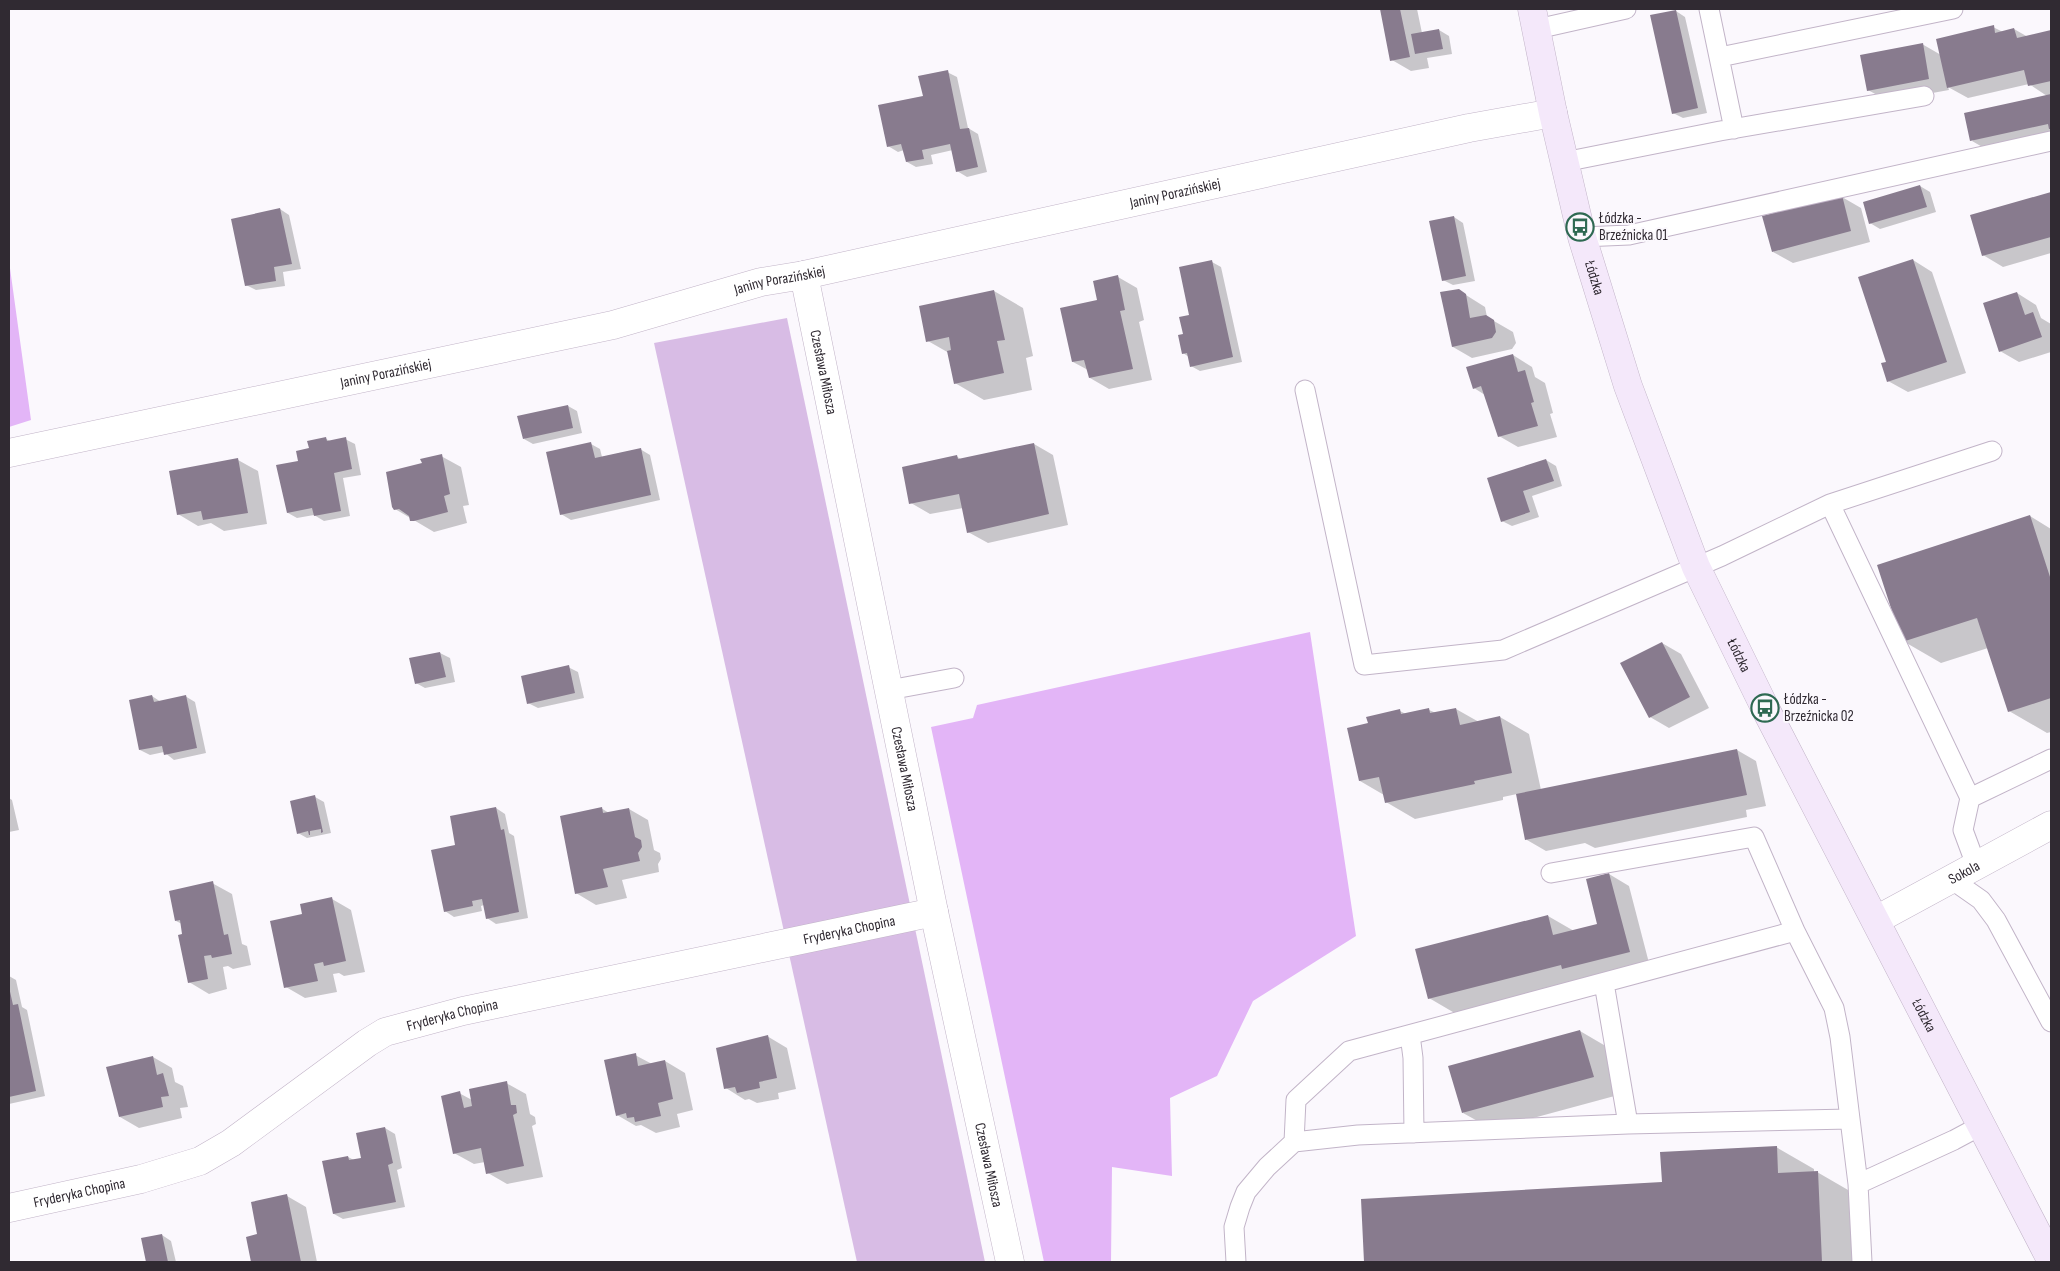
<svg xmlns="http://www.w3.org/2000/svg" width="2060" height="1271" font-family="'Sofia Sans Condensed',sans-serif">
<rect width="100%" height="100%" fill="#fbf8fd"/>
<path fill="#d8bce5" d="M787 318 985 1262H857L654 343Z"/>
<path fill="#e3b5f7" d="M9 261 31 420 9 427Z
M1310 632 1356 936 1253 1001 1217 1076 1170 1098 1172 1176 1112 1167 1111 1262H1044L931 727 973 718 977 705Z"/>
<path fill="#0003" d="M1381 9H1417L1422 33 1439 30 1449 36 1452 54 1427 58 1429 68 1411 71 1392 60Z
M1676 11 1685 17 1707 113 1683 118 1673 113Z
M1993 27 2003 32 2014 29 2028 37 2051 32V139L1991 152 1972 141 2047 96 2029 84 1968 98 1948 87 1949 90 1888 101 1868 90 1922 44 1941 55Z
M947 72 957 77 968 128 978 134 987 172 967 177 957 171 953 150 931 155 933 164 916 167 907 162 904 150 898 152 888 146 924 97Z
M1920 186 1930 192 1936 212 1880 229 1870 223Z
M2051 193V253L2003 267 1983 255 1972 216Z
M1842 197 1861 208 1870 242 1793 263 1773 252Z
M280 209 289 215 301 269 283 272 285 286 256 290 246 285Z
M1454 217 1463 223 1475 281 1453 285 1443 280Z
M1913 260 1932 272 1966 373 1908 392 1888 381V363Z
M1212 262 1221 267 1242 362 1200 371 1191 366 1189 357 1183 353 1184 335Z
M1118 277 1137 288 1144 320 1139 322 1152 380 1109 389 1090 378 1088 370 1073 362 1099 301Z
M1458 290 1485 307 1487 317 1513 332 1516 343 1512 349 1472 358 1453 347Z
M994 291 1023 308 1033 356 1026 358 1032 390 984 400 955 383 949 353 928 341Z
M2017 293 2036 305 2041 318 2051 324V352L2019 362 2000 351Z
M1513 355 1532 367 1535 377 1545 383 1553 413 1550 414 1557 437 1518 447 1499 436 1485 395 1474 388Z
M568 406 577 411 582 433 533 444 524 439Z
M326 439 330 441 345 439 355 444 361 475 343 478 350 516 324 521 314 515 297 518 288 513 299 462 310 449Z
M591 444 600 449 602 457 640 449 650 455 660 500 571 520 561 514Z
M1034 444 1053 455 1068 525 988 543 968 532 963 508 930 514 911 503 956 456 962 460Z
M441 456 461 467 469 505 463 506 467 523 434 532 395 509 423 464Z
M238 460 258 471 267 524 224 531 211 523 198 526 178 514Z
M1546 460 1556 466 1562 486 1532 496 1539 517 1512 526 1502 521 1489 479Z
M2030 516 2051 529V732L2047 733 2009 711 1988 648 1941 663 1903 641Z
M1662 643 1681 654 1709 708 1669 728 1650 717Z
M440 653 450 658 455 682 425 688 416 683Z
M568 667 578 672 584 698 538 708 528 703Z
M152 696 161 702 185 696 195 702 206 753 174 760 164 752 150 755 140 750Z
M1456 709 1479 722 1500 717 1529 734 1541 790 1737 750 1756 761 1766 806 1746 810 1747 817 1595 848 1585 843 1546 851 1527 840 1517 794 1503 797V800L1415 819 1386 802 1384 795 1360 781 1369 724 1400 711 1406 714 1429 710 1436 713Z
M315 797 324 802 331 833 307 838 298 833Z
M9 798 12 800 19 830 9 832Z
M496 808 505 814 509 833 514 836 528 918 496 924 487 918 484 905 481 906 482 911 454 917 445 911 457 846Z
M601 808 609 813 629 809 648 820 654 850 660 853 661 859 658 864 659 872 622 880 627 898 596 905 576 893Z
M1609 874 1629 886 1649 963 1458 1015 1429 998 1548 916 1574 931 1599 925Z
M212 883 232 894 242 944 247 946 251 965 233 969 228 966 223 967 227 989 209 994 189 982 182 924 176 921Z
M332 899 351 910 365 972 344 976 339 973 333 974 337 992 305 998 286 987 304 915Z
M9 976 16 980 22 1007 27 1010 45 1096 9 1104Z
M1580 1031 1609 1048 1622 1094 1492 1129 1463 1113Z
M767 1036 787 1048 796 1089 778 1093 779 1099 757 1103 749 1099 745 1100 726 1088Z
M635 1055 652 1064 665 1061 685 1073 693 1110 677 1114 680 1127 656 1133 641 1125 636 1126 617 1115Z
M153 1057 172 1068 175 1082 183 1086 188 1107 180 1108 182 1118 139 1128 120 1117Z
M506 1083 526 1094 530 1114 535 1117 536 1124 532 1126 543 1177 507 1184 488 1173 485 1162 474 1164 454 1153 459 1093 472 1100Z
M385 1128 395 1134 402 1168 397 1170 405 1207 343 1219 334 1214 348 1157 354 1160 362 1159Z
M1776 1147 1814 1169V1173L1817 1172 1855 1194 1859 1262H1366L1362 1200 1663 1183Z
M287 1196 306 1207 317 1262H252L247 1238 259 1235Z
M162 1235 171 1241 176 1262H147L142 1239Z"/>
<path fill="#887b8e" d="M1380 9H1400L1410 57 1390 61Z
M1676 10 1698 108 1672 114 1650 15Z
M1994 25 1995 33 2014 28 2017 38 2051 30V81L2028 86 2024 70 1947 88 1936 39Z
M1439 29 1443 49 1415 54 1411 34Z
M1923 43 1929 79 1867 91 1860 55Z
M948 70 960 129 969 128 978 167 956 172 950 144 922 150 924 159 906 162 901 144 887 147 878 105 923 96 918 76Z
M2051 94V129H2049L2048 124 1970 141 1964 113Z
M1920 185 1927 207 1869 224 1863 202Z
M2051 192V237L1982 256 1970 215Z
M1842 195 1851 231 1772 252 1762 216Z
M280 208 292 264 274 267 276 281 245 286 231 219Z
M1454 216 1466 276 1442 281 1429 221Z
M1913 259 1947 362 1887 382 1881 363 1886 362 1858 277Z
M1212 260 1233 357 1190 367 1187 353 1182 354 1178 335 1183 334 1179 317 1189 315 1179 267Z
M1118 275 1125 310 1120 311 1133 369 1089 378 1084 360 1072 362 1060 308 1097 300 1093 281Z
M1459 289 1466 294 1470 318 1486 315 1494 320 1496 332 1492 338 1452 347 1440 292Z
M994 290 1005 340 997 341 1004 373 954 384 947 351 951 350 949 337 926 342 919 306Z
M2017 292 2025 315 2033 312 2042 337 1999 352 1983 303Z
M1513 354 1518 372 1525 370 1534 402 1531 403 1538 426 1498 437 1481 386 1473 389 1466 367Z
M568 405 573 428 523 439 517 416Z
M326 437 327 441 346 437 352 469 334 473 341 511 314 516 312 508 287 513 276 465 298 461 296 451 309 448 307 441Z
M591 442 595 458 641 448 651 495 560 515 546 452Z
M1034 443 1049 514 967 533 959 494 909 504 902 467 957 455 958 459Z
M442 454 450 494 444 496 448 512 414 521H410L409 516 399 509 394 510 392 507 386 472 422 463 420 459Z
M238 458 248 513 203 520 201 511 177 515 169 471Z
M1546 459 1554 481 1523 491 1530 512 1501 522 1487 478Z
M2030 515 2051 580V698L2008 712 1977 618 1902 642 1877 565Z
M1662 642 1690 697 1649 718 1620 663Z
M440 652 446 677 415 684 409 658Z
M569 665 575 693 527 704 521 676Z
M152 695 154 702 186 695 197 748 164 755 162 746 139 750 129 700Z
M1429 708 1430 713 1456 708 1460 725 1500 716 1512 773 1474 781 1475 784 1385 803 1379 777 1359 781 1347 728 1368 723 1366 717 1400 709 1401 714Z
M1737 749 1747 795 1525 840 1516 794Z
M315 795 323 832 321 833V829L310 831V835H309L308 831 297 834 290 801Z
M496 807 501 830 504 829 519 912 486 919 482 899 472 901 473 906 444 912 431 850 455 845 450 816Z
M602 807 603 813 629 808 635 837 641 840 642 847 638 853 640 861 603 869 608 887 575 894 560 816Z
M1609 873 1630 952 1562 969 1561 965 1428 999 1415 949 1548 915 1553 935 1597 924 1586 879Z
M213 881 224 935 228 934 232 954 212 958 211 955 204 956 208 979 188 983 178 935 182 934 180 920 175 921 169 891Z
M332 897 346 961 324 966 323 962 314 964 318 981 284 988 270 921 302 914 300 904Z
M9 987 13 1005 18 1004 36 1091 9 1097Z
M1580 1030 1594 1077 1462 1113 1448 1066Z
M768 1035 777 1078 759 1082 760 1088 737 1093 735 1087 724 1089 716 1048Z
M636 1053 638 1066 665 1060 673 1099 658 1103 661 1116 635 1122 634 1117 627 1118 626 1113 616 1116 604 1060Z
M153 1056 157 1075 163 1073 169 1096 161 1097 163 1107 119 1117 106 1067Z
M507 1081 511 1105H516L517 1113 513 1115 524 1166 486 1174 481 1148 453 1154 441 1096 460 1091 464 1108 472 1106 469 1089Z
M385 1127 393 1163 388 1165 396 1202 333 1214 322 1161 348 1156 349 1160 361 1158 356 1133Z
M1777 1146 1778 1173 1818 1171 1822 1262H1364L1361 1199 1662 1182 1660 1152Z
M287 1194 301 1262H251L246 1237 257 1234 251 1202Z
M162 1234 168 1262H146L141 1238Z"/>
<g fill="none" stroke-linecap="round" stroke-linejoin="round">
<g stroke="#c2b4c8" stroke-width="21">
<path id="lane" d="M1709 9 1734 129
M1537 29 1626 9
M1720 57 1953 9
M1564 162 1720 131 1924 96
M1582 237 1629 235 2051 141
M1305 390 1364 665 1503 650 1722 556 1830 504 1992 451
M1830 504 1970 798 1963 830 1976 865
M889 690 954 678
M1970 798 2051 759
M1551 873 1754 837 1795 931
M1951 879 1981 900 1996 920 2051 1022
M1604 983 1628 1124
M1410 1035 1413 1058 1414 1133
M1850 1119 1858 1184 1862 1262
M1858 1184 1954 1140 1982 1125
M1236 1262 1234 1227 1240 1207 1246 1192 1267 1167 1294 1142 1358 1135 1628 1124 1850 1119 1840 1037 1834 1008 1795 931 1349 1051 1296 1100 1294 1142"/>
</g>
<g stroke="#c2b4c8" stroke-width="29">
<g id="street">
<path id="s1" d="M804 275 934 912 1010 1262"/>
<path id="s2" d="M9 453 613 325 761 282 804 275 1469 128 1553 113"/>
<path id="s3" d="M1876 920 2051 825"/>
<path id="s4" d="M9 1208 141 1179 200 1161 231 1143 367 1043 385 1032 463 1011 934 912"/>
</g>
</g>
<g stroke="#c2b4c8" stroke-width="29">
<g id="secondary">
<path id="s5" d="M1532 9 1553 113 1582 237 1628 386 1696 567 1765 708 2051 1260"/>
</g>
</g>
<use href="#lane" stroke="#fff" stroke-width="19"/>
<use href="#street" stroke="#fff" stroke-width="28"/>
<use href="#secondary" stroke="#f4e8fa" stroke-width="28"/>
</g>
<defs>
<g id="bus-ring" transform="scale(1.4375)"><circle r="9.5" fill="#fbf8fd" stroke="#2e6952" stroke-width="1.5"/><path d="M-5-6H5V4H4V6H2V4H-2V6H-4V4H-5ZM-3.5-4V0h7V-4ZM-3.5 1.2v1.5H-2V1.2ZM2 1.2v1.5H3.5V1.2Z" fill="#2e6952"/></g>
</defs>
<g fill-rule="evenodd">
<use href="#bus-ring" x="1580" y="227"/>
<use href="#bus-ring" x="1765" y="708"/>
</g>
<g text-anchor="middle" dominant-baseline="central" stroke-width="4" stroke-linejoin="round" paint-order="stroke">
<g font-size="15" fill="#302a32" stroke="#fbf8fd">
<text stroke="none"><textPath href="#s2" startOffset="1195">Janiny Porazińskiej</textPath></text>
<text stroke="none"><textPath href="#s5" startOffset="276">Łódzka</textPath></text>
<text stroke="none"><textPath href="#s2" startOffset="790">Janiny Porazińskiej</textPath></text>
<text stroke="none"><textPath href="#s1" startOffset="99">Czesława Miłosza</textPath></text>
<text stroke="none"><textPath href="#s2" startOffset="385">Janiny Porazińskiej</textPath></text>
<text stroke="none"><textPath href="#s5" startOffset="681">Łódzka</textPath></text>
<text stroke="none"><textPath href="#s1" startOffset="504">Czesława Miłosza</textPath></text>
<text stroke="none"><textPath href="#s3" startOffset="100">Sokola</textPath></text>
<text stroke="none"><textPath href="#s4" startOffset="898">Fryderyka Chopina</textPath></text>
<text stroke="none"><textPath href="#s4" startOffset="492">Fryderyka Chopina</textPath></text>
<text stroke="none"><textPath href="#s5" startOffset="1086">Łódzka</textPath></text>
<text stroke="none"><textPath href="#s1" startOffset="909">Czesława Miłosza</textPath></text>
<text stroke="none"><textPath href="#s4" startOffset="72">Fryderyka Chopina</textPath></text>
</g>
<g font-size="15" fill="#302a32" stroke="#fbf8fd" text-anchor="start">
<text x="1599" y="218">Łódzka -<tspan x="1599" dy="17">Brzeźnicka 01</tspan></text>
<text x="1784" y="699">Łódzka -<tspan x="1784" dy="17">Brzeźnicka 02</tspan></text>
</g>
</g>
<rect width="2060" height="1271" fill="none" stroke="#302a32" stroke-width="20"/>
</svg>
